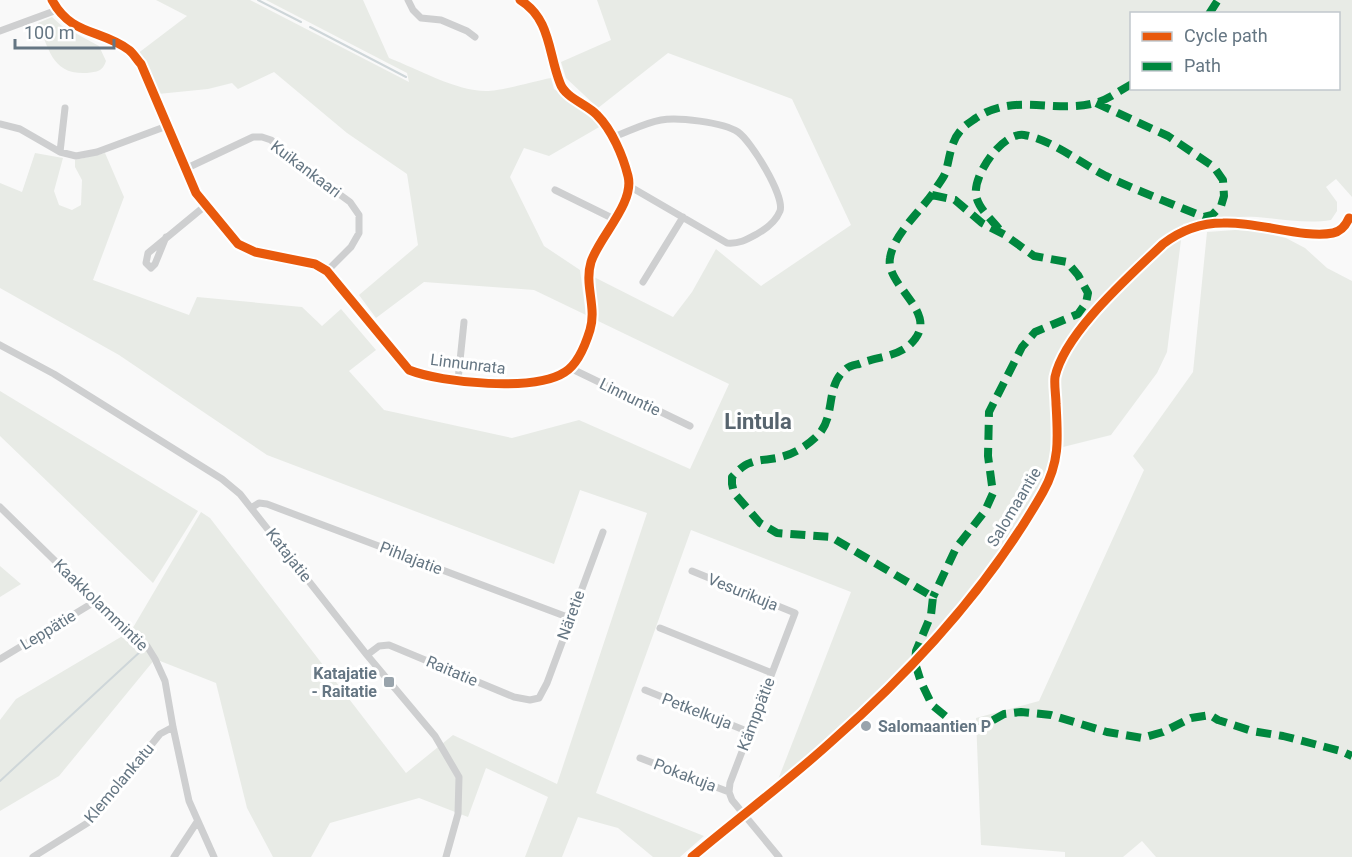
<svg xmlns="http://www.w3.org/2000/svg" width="1352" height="857" font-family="Roboto,sans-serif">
<rect width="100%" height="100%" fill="#f9f9f9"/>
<path fill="#e8ebe6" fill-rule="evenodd" d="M156 0H250L409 82 407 73 266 0H363L389 58C418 69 456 91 486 91 502 91 534 81 551 78L554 89 592 113 601 126 549 156 524 148 510 177 544 246 580 270 586 315 534 290 424 282 376 318 359 295 418 245 407 174 347 133 274 72 238 89 232 83 208 89 158 94 137 54 187 16Z
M597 0H1352V197L1336 179 1326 187 1337 202V211L1331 220C1307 224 1282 219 1257 217 1231 216 1208 219 1183 224L1167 352 1157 373 1111 435 1059 448 1044 490 1012 542 915 663 774 790 851 592 691 530 596 793 704 836 680 857H653L618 828 578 817 562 857H525L548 797 486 768 468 817 419 798 330 823 311 857H273L247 808 216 683 155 659 59 776 0 811V720L16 699 131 631 201 512 210 518 406 773 453 735 557 784 647 513 580 490 554 564 267 455 119 355 0 288V183L22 192 35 153 63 158 54 191 59 205 72 210 81 205 82 180 75 167V160L105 153 124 197 93 280 189 315 197 297 302 307 322 326 341 309 376 350 349 371 384 410 512 438 579 420 690 469 729 384 596 320 592 276 673 317 692 292 716 249 761 286 851 225 792 99 668 53 598 108 566 78 561 62 611 40ZM1132 14H1338V88H1132Z
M52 17 62 26 99 46 106 61C103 71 97 72 87 73 52 75 49 49 38 23Z
M1235 230 1256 231 1286 238 1305 248 1327 268 1352 281V857H1156L1142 841 1123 857H1065V852L981 845 976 718 1039 701 1144 470 1133 456 1193 372 1207 232Z
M0 391 198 511 153 583 0 436Z
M0 566 21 584 0 597Z"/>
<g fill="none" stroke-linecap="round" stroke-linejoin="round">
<path stroke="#ced6d9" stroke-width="2" d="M258 0 301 22
M310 27 406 77
M0 781 142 650"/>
<path stroke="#cecfd0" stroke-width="7" d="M52 0C71 36 101 29 129 50 134 54 137 60 141 64L196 193 238 244 255 252 315 264 327 271 409 370C442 383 535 392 565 372 578 364 586 343 590 330 597 307 584 285 591 262 599 237 635 203 628 176 623 156 612 130 597 115 587 104 565 98 560 83 548 53 551 19 520 0
M408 0 413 10 421 18 441 20 467 31 475 37
M0 31 57 10
M0 124 20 129 60 152 76 156 97 152 167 126
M613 137C628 132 644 123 661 120 677 117 723 122 738 132 751 141 785 196 780 211 776 221 766 229 757 234 746 240 739 244 727 243L629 186
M60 152 65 108
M185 169 253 137H262L271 140 302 167 350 202 359 215V233L351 247 327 271
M555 190 614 219
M166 237 155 264 151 268 146 263 148 253 205 206
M643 282 683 217
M0 345 54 374 222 479 240 494 367 655 435 736 459 777 458 814 446 857
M570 368 690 426
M458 380 464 322
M0 507 96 601 147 646 155 659 165 681 173 727 189 801 214 857
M251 508 259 503 267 504 570 618
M692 571 795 613 730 783 729 792 732 800 779 857
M660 628 772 673
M367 655 379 646 389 645 514 697 530 700 539 698 547 683 603 532
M0 659 96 601
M645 690 749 732
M640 758 729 792
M33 857 89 822 160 734 173 727
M174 857 197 822
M692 857C738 818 787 782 832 741 914 669 989 587 1043 492 1060 462 1058 438 1056 404 1056 396 1054 385 1055 377 1065 332 1130 276 1163 244 1180 231 1200 223 1223 223 1256 221 1304 239 1333 233 1342 231 1346 225 1349 218"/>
<path stroke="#00873e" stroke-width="8" stroke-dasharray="15 8" stroke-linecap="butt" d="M1209 14 1218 0
M1132 84C1120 90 1108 100 1095 103 1054 114 1015 92 976 118 972 121 965 125 962 129 951 140 950 156 946 171 944 178 938 184 935 190 922 210 894 233 890 258 885 285 937 311 915 339 902 357 878 356 859 364 855 365 849 366 846 369 825 385 836 415 819 434 810 444 794 454 781 457 771 460 759 459 750 463 743 465 737 472 732 477V484L734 493 760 523 777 533 831 537 933 597 931 615 916 651 915 663 921 682 932 705 960 728 977 729 1004 714 1021 712 1051 715 1107 732 1142 738 1163 732 1191 718 1210 715 1218 720 1252 731 1283 736 1341 751 1352 756
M932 195 955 200 982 223 1005 235 1034 256 1067 262 1078 275 1088 293 1086 303 1078 314 1035 332 1022 347 989 412 988 456 993 493 985 511 956 548 933 597
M999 229C991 219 978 208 976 195 973 175 1002 132 1024 135 1051 139 1082 164 1106 176 1138 191 1172 204 1204 217L1212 215 1221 206 1224 196 1223 180 1214 167 1168 136 1096 103"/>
<g stroke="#fff" stroke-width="13">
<path id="cycleway" d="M52 0C71 36 101 29 129 50 134 54 137 60 141 64L196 193 238 244 255 252 315 264 327 271 409 370C442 383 535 392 565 372 578 364 586 343 590 330 597 307 584 285 591 262 599 237 635 203 628 176 623 156 612 130 597 115 587 104 565 98 560 83 548 53 551 19 520 0
M692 857C738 818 787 782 832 741 914 669 989 587 1043 492 1060 462 1058 438 1056 404 1056 396 1054 385 1055 377 1065 332 1130 276 1163 244 1180 231 1200 223 1223 223 1256 221 1304 239 1333 233 1342 231 1346 225 1349 218"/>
</g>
<use href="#cycleway" stroke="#e8590c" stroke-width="9"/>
</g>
<g fill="#99a4ac" stroke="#fff" stroke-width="2">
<rect x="383" y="676" width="12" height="12" rx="3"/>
<circle cx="866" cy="726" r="6"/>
</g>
<g text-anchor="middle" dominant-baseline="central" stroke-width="6" stroke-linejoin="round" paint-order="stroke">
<g font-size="16" fill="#657683" stroke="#fff">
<text transform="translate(306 169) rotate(37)">Kuikankaari</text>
<text transform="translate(468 364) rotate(7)">Linnunrata</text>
<text transform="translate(630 397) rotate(26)">Linnuntie</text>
<text transform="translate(1014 507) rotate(-59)">Salomaantie</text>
<text transform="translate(289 555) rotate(52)">Katajatie</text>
<text transform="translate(411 558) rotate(21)">Pihlajatie</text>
<text transform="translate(743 592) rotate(22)">Vesurikuja</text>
<text transform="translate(101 605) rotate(44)">Kaakkolammintie</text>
<text transform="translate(571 615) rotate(-70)">Näretie</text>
<text transform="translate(48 630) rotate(-31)">Leppätie</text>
<text transform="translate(452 671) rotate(23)">Raitatie</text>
<text transform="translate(697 711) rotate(21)">Petkelkuja</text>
<text transform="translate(756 714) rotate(-69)">Kämppätie</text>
<text transform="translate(685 775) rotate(21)">Pokakuja</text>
<text transform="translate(119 783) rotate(-50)">Klemolankatu</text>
</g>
<g font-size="16" font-weight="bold" fill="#657683" stroke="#fff" text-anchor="end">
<text x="377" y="673">Katajatie<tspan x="377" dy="18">- Raitatie</tspan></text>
<text x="878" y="726" text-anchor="start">Salomaantien P</text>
</g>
<g font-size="22" font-weight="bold" fill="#57646e" stroke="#fff">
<text x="758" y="421">Lintula</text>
</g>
</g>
<rect x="1130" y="12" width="210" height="78" fill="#ffffff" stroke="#c1c8cd" stroke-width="1.5"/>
<rect x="1142" y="32" width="30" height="9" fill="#e8590c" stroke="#c1c8cd" stroke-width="1.5"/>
<text x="1184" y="42" font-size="18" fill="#657683">Cycle path</text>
<rect x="1142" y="62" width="30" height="9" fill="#00873e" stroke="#c1c8cd" stroke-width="1.5"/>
<text x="1184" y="72" font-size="18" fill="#657683">Path</text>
<path d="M15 39v9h99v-9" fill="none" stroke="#657683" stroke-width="3"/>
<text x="24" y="39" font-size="18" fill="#657683" stroke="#ffffff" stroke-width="4.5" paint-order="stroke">100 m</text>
</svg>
